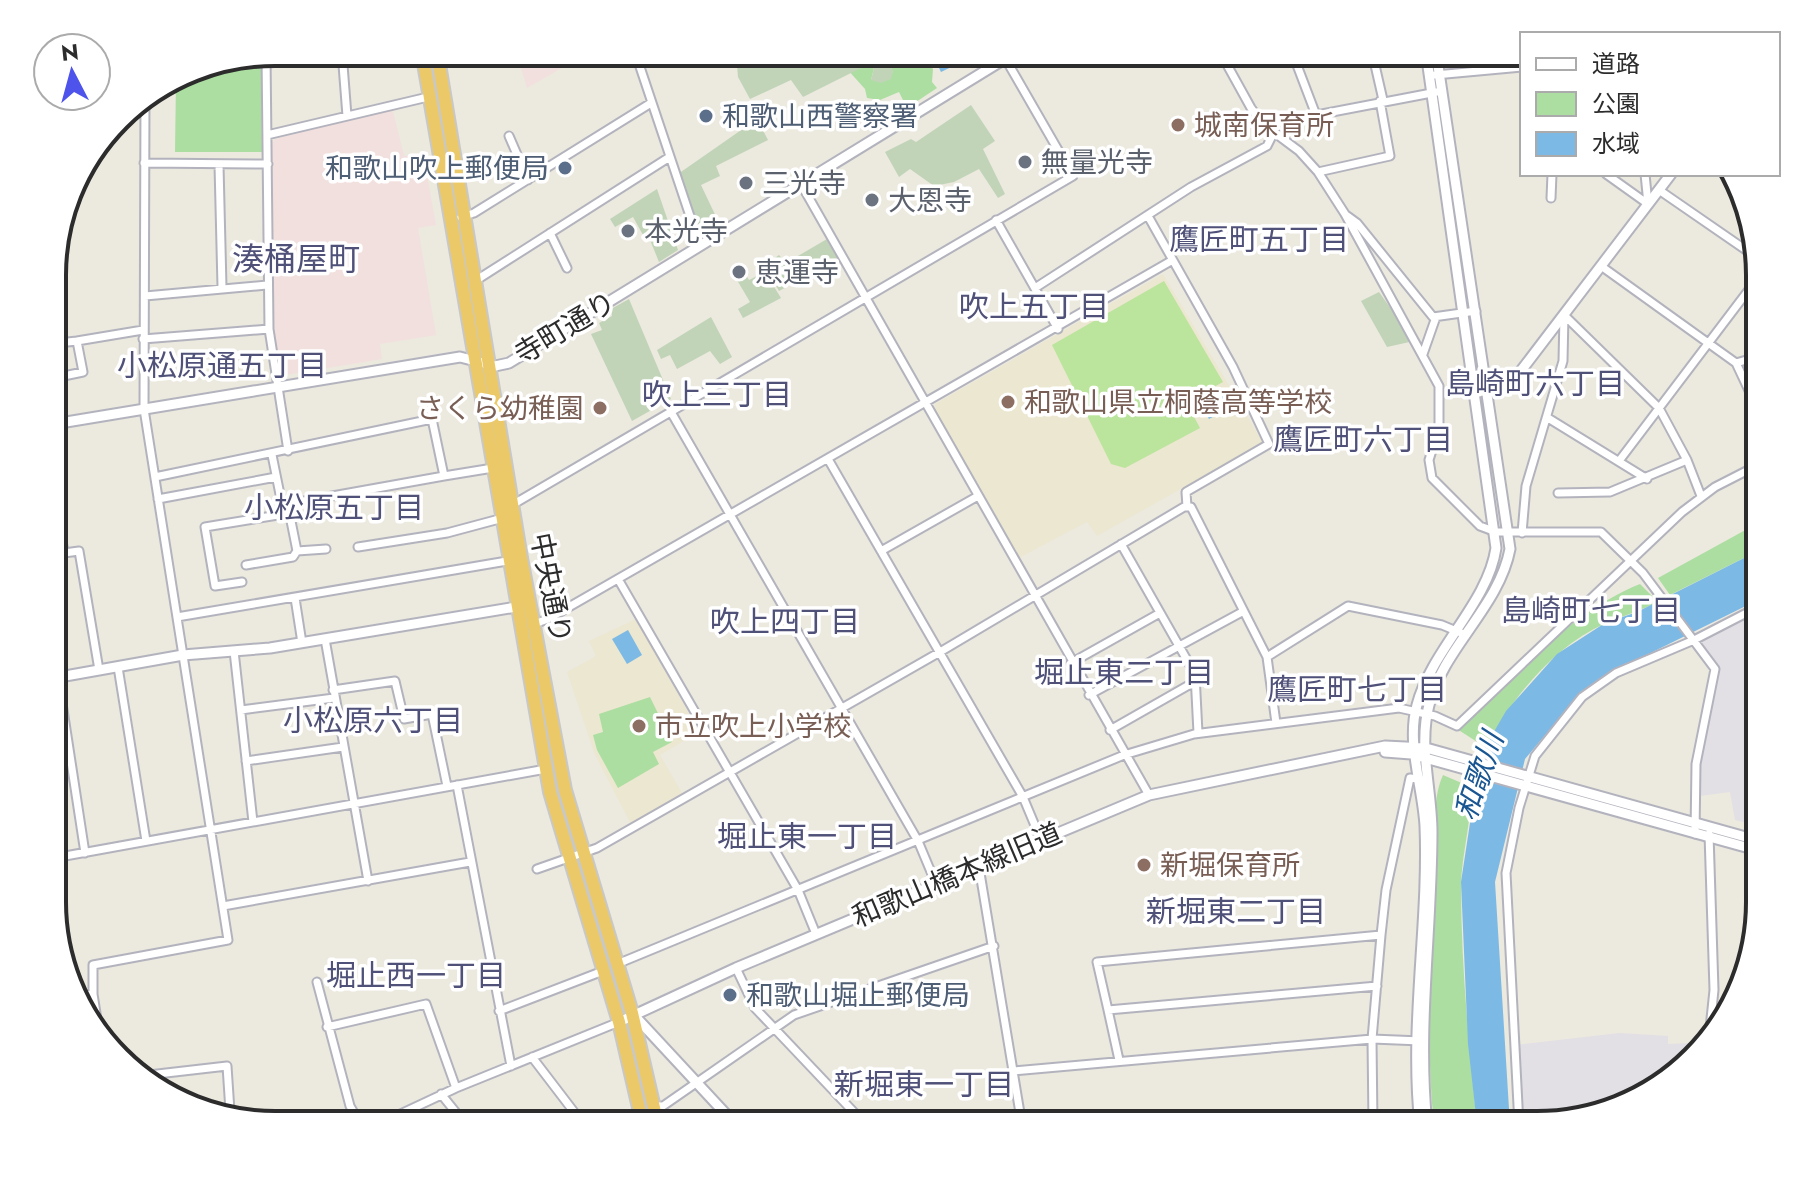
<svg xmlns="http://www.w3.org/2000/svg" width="1812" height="1177" font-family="Jost,'Noto Sans JP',sans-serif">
<rect width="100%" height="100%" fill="#ece9df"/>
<path fill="#e2dfe5" d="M1760 610V826L1735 820 1730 792 1699 796 1698 773 1719 673 1701 640Z
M1620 1033 1668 1036V1044L1691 1043V1055L1648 1095 1551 1125H1524L1516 1045Z"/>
<path fill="#ece7d0" d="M1163 274 1263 443 1097 536 1087 522 1019 558 936 412 935 404Z
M636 619 699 732 660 755 682 793 631 824 595 755 567 672 596 656 589 641Z"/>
<path fill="#f2e0de" d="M516 52H577L579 58 527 88Z
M392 108 404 156 423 153 436 225 418 228 436 335 380 344 382 359 279 376 272 302V143L275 139Z"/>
<path fill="#acdea1" d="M859 52H867L874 68 871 80 893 72 883 52H920L933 69 932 82 937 88 910 106 905 104 899 92 880 100 867 98 865 89 847 69 865 59Z
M261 60 262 152H175L176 80Z
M1760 522V550L1670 595 1658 578Z
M1640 584 1658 602C1641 610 1623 616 1606 623 1551 648 1514 697 1485 747L1457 729C1512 678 1570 612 1640 584Z
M650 697 672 742 653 752 659 764 618 788 597 750 593 735 603 732 599 714Z
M1443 775 1471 787C1472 820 1462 852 1461 885 1461 965 1469 1045 1477 1125H1434C1425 1039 1431 958 1436 872 1438 841 1430 803 1443 775Z"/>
<path fill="#c1d4b8" d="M722 52H859L865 59 863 67 803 97 791 80 750 99 738 77 737 65H725L718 55Z
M867 52H883L893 71 891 79 881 83 871 80 874 68Z
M971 105 995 141 983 149 1005 194 998 198 979 169 954 182 934 186 910 169 899 177 885 152 911 139 916 142Z
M757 119 768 140 716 166 720 176 701 185 720 225 701 236 678 174Z
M657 189 678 250 659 262 648 235H643L633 217 615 227 610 219Z
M827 239 838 259 779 291 764 266 779 255 786 263Z
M743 270 749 280 765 272 781 298 743 318 738 309 750 302 734 275Z
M1379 292 1414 341 1387 347 1361 301Z
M629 299 671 399 632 421 591 334 602 330 599 323 612 316 611 309Z
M711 317 732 357 720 364 710 351 677 369 670 355 661 359 657 350Z"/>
<path fill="#bbe49d" d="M1164 281 1223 382 1186 402 1200 428 1125 468 1111 464 1052 345Z"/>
<path fill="#7cb9e5" d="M931 52H982L941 72Z
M1225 389 1234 405 1209 419 1200 403Z
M1760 550V599L1606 675 1579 695 1525 759 1495 882 1510 1125H1477L1468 1044 1461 882 1472 810 1471 787 1485 747 1506 711 1557 654 1605 623 1637 612Z
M628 630 642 655 627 664 612 639Z"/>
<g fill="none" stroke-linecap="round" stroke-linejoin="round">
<g stroke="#b3b3be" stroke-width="11">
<path id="minor" d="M342 52 347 116
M635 52 700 246
M1220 52 1251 108 1264 125 1299 151 1318 172 1345 214 1439 386V428L1429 460 1432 478 1480 526 1496 532H1601L1643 573 1715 669 1696 764 1695 834
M1292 52 1316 115
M1372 52 1383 100
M266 54 269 329 288 451
M438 63 459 52
M1435 75 1522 67
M179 76 267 54
M1264 125 1442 91
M267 135 428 97
M509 136 528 180
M144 163 268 164
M219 165 222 287
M1318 172 1390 156 1380 101
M1606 174 1648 204
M1645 174 1648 204
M801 184 1149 795
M1659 190 1759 259
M1551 198 1552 174
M1346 215 1357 223 1433 317 1476 311
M1148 216 1233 367 1269 444 1186 492 1187 507
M461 217 474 213 651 103
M996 220 1058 329
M550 233 567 268
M1601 266 1736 363 1760 414
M475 281 668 158
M1035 288 1191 187 1267 146 1271 138 1270 131
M145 296 267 285
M54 313 58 343 77 341 83 372 54 378
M1564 315 1659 408 1687 460 1701 496
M143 339 269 329
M77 341 143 330
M1423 354 1436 317
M1736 363 1760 356
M671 412 918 841 936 884
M1548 418 1647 479
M828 459 1023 797 1041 840
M1619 461 1760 275
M155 477 432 419 444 476 493 468
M54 489 64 553 79 551 99 670
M1558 493 1610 492 1687 460
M158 499 276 477
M282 505 444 476
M512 505 1073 176 1005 58
M284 514 290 516 297 551 326 549
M1522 533 1526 486 1563 361 1564 315
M1121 544 1195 674 1198 733
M358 547 447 533 503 518
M881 551 978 496
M246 565 293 557 297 551
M618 579 798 890 816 934
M242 582 215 586 205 527 284 514 272 455
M295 598 302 643
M177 617 507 561
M534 624 548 619 1171 261
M325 639 368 881
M234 651 253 822
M1267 657 1348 606 1442 625 1466 635
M1071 663 1160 613
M118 667 146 841
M58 677 85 853
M333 690 395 681 404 719 432 714 447 786
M1089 695 1242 612
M241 710 334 698
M1110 730 1196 681
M246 761 343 747
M457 785 511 1066
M54 858 546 769
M979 867 1022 1125
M537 869 597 848 940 652 1184 507H1191L1267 657 1276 723
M223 906 470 862
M617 964 1124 755 1194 734 1399 708 1435 716 1457 726 1682 512 1715 487 1760 464
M736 968 755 1008 866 1125
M317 982 350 1106 361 1125
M76 996 93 994
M1108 1010 1097 962 1381 935
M499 1011 603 971
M327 1027 426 1004 456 1088
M99 1032 93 994V965L228 940 144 409 145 97
M1709 1038 1714 990 1709 834
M532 1057 584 1125
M1119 1060 1108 1010 1377 986
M1013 1071 1372 1039 1421 1041
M140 1076 227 1066 230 1111
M441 1094 466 1125
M654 1106H663L794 1015 994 946
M377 1125 456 1088 619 1022
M1373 1125 1372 1039 1381 935 1386 890 1410 778 1420 779
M1519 1125 1506 873 1519 808 1535 756 1582 697 1616 673 1694 640 1760 606"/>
</g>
<g stroke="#b3b3be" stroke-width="13">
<path id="tertiary" d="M1482 391 1502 386 1517 376 1671 174
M54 424 460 357 495 366 509 363 1016 52
M54 678 183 655 270 648 516 607 519 610
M1385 752 1411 754 1760 851
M632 1013 736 1125
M619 1022 736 968 1149 795 1385 746 1426 748 1760 841
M1420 1125C1409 1024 1429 925 1425 826 1423 787 1406 743 1417 705 1432 649 1488 603 1496 548L1426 52
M1427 1125C1417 1027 1432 930 1432 832 1432 790 1418 746 1429 705 1443 648 1499 607 1510 549L1436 52"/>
</g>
<g stroke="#c8c8c8" stroke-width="16">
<path id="trunk" d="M422 52 550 792 619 1022 643 1125
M437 52 521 558 565 790 632 1013 658 1125"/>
</g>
<use href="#minor" stroke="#fff" stroke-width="7"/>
<use href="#tertiary" stroke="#fff" stroke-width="9"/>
<use href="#trunk" stroke="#ebc968" stroke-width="12"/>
</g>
<g fill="#5c6f8a" stroke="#fff" stroke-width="3">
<circle cx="706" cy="116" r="8"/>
<circle cx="565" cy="168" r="8"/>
<circle cx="730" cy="995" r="8"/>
</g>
<g fill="#8d6e63" stroke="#fff" stroke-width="3">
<circle cx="1178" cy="125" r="8"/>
<circle cx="1008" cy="402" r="8"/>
<circle cx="600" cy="408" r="8"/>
<circle cx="639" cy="726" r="8"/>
<circle cx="1144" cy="865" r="8"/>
</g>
<g fill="#6b7280" stroke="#fff" stroke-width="3">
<circle cx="1025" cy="162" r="8"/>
<circle cx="746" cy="183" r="8"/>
<circle cx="872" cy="200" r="8"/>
<circle cx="628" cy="231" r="8"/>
<circle cx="739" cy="272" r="8"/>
</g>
<g text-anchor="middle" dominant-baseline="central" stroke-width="7" stroke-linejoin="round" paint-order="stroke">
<g font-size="28" fill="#4e5e75" stroke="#fff" text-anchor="start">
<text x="722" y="116">和歌山西警察署</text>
<text x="549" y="168" text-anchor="end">和歌山吹上郵便局</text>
<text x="746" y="995">和歌山堀止郵便局</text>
</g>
<g font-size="28" fill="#785e54" stroke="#fff" text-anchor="start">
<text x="1194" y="125">城南保育所</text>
<text x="1024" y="402">和歌山県立桐蔭高等学校</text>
<text x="584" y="408" text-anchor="end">さくら幼稚園</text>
<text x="655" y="726">市立吹上小学校</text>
<text x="1160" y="865">新堀保育所</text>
</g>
<g font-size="28" fill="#5b616d" stroke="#fff" text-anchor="start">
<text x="1041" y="162">無量光寺</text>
<text x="762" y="183">三光寺</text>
<text x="888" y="200">大恩寺</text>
<text x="644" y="231">本光寺</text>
<text x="755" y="272">恵運寺</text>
</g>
<g font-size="28" fill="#2c2c2c" stroke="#fff">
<text transform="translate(565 328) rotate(-31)">寺町通り</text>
<text transform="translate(551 588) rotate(79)">中央通り</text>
<text transform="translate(957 875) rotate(-23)">和歌山橋本線旧道</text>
</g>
<g font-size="30" fill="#505179" stroke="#fff">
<text x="1259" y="239">鷹匠町五丁目</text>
<text x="1034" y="306">吹上五丁目</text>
<text x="222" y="365">小松原通五丁目</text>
<text x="1535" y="383">島崎町六丁目</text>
<text x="717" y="394">吹上三丁目</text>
<text x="1363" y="439">鷹匠町六丁目</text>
<text x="334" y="507">小松原五丁目</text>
<text x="1591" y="610">島崎町七丁目</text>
<text x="785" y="621">吹上四丁目</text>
<text x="1124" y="672">堀止東二丁目</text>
<text x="1357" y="689">鷹匠町七丁目</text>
<text x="373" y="720">小松原六丁目</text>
<text x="807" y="836">堀止東一丁目</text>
<text x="1236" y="911">新堀東二丁目</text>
<text x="416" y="975">堀止西一丁目</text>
<text x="924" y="1084">新堀東一丁目</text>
</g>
<g font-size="30" font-style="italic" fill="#195692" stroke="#fff">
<text transform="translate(1479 776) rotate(-71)">和歌川</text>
</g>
<g font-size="32" fill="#505179" stroke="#fff">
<text x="296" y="259">湊桶屋町</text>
</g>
</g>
<path d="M0 0H1812V1177H0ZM275 66H1537A209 209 0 0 1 1746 275V902A209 209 0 0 1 1537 1111H275A209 209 0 0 1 66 902V275A209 209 0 0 1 275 66Z" fill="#fff" fill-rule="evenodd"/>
<path fill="none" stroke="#2c2c2c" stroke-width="4" d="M275 66H1537A209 209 0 0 1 1746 275V902A209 209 0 0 1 1537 1111H275A209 209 0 0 1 66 902V275A209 209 0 0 1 275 66Z"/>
<rect x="1520" y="32" width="260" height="144" fill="#ffffff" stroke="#ababab" stroke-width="2"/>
<rect x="1536" y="58" width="40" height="12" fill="#ffffff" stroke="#ababab" stroke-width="2"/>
<text x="1592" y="72" font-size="24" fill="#2c2c2c">道路</text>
<rect x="1536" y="92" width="40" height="24" fill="#acdea1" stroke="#ababab" stroke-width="2"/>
<text x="1592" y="112" font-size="24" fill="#2c2c2c">公園</text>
<rect x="1536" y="132" width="40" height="24" fill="#7cb9e5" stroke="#ababab" stroke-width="2"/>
<text x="1592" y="152" font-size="24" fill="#2c2c2c">水域</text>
<g transform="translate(72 72) rotate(354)"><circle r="38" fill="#ffffff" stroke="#ababab" stroke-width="2"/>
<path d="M0-6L14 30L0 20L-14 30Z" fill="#4e53eb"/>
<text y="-12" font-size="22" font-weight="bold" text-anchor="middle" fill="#2c2c2c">N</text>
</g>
</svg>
